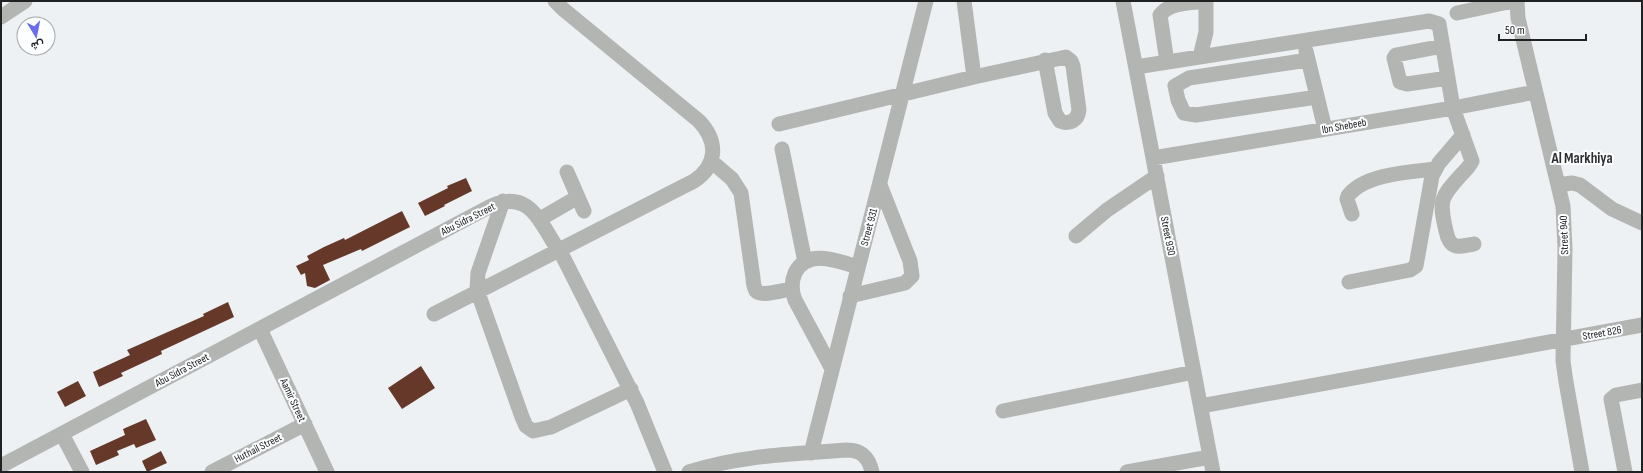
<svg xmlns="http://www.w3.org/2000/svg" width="1643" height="473" font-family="'Sofia Sans Condensed',Vazirmatn,sans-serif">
<rect width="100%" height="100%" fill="#edf1f4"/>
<path fill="#663829" d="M466 178 472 191 444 205 445 206 425 216 418 203 448 188 447 186Z
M402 211 410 227 362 251 361 249 323 265 330 280 315 288 307 286 305 273 301 275 296 266 309 260 307 256 324 247 344 238 345 240Z
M228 302 234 317 161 351 162 354 121 373 123 376 99 387 93 372 130 355 127 350 204 316 203 314Z
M421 366 435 388 402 409 388 388Z
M78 381 86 396 65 407 57 392Z
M146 419 156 440 136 448 134 444 117 451 119 455 96 465 90 451 125 435 123 429Z
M161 451 167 463 147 472 142 461Z"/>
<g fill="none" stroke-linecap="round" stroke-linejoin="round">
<path stroke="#b3b5b3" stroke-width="15" d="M964 1 974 77
M1123 1 1213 472
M1517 1 1518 18 1563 206 1565 249 1563 361 1566 382 1582 472
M1457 13 1513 1
M1 17 25 1
M1443 46 1396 55 1394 58 1400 82 1407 84 1448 78
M1306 51 1325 129
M1200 57 1206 32V1
M1308 60 1189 78 1175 86 1178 100 1184 113 1196 115 1317 97
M1167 62 1160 15C1170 2 1191 3 1206 1
M1136 67 1429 21 1439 24 1453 108 1472 161C1470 166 1465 171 1461 175 1440 198 1439 201 1446 231 1450 250 1458 247 1474 244
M779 124 974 77 1066 57 1071 61 1073 66 1079 110C1078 120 1070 125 1060 121L1055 113 1045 60
M782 149 805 262
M1153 158 1453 108 1535 92
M711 161 732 179 741 193 753 278C753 282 754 287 756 291 761 297 784 290 791 289
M567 172 584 211
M1558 185 1572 183 1580 185 1612 209 1642 223
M503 201 478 273 477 290 522 417 526 426 533 431 551 427 631 389
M1352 214 1347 199 1348 196C1364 174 1410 172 1435 169
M540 219 578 197
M1076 236 1107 210 1157 176
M1349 282 1410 270 1416 266 1432 176 1439 163 1463 135
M850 296 905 283 912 276 910 261 880 185
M434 314 694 181C718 165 718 141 699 121L563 9 555 1
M260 329 327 472
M832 369 795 300C791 290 791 282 795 273 807 248 838 261 858 267
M1201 406 1642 325
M1003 411 1194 372
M62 434 82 472
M811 453 926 1
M1 466 489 207C528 188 539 220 557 248L559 249 637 403 665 472
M212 472 305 424
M689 472C741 455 794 454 847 450 862 450 869 458 872 472
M1127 472 1210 457
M1625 472 1611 399 1616 395 1642 390"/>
</g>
<g text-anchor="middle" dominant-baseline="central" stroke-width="4" stroke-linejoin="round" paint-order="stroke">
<g font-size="11" fill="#202122" stroke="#fcfeff">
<text transform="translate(1344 126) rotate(-10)">Ibn Shebeeb</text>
<text transform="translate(468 219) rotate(-27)">Abu Sidra Street</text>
<text transform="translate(869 227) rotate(-75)">Street 931</text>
<text transform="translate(1564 235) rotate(-92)">Street 940</text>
<text transform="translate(1168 236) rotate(79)">Street 930</text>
<text transform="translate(1602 333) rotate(-10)">Street 826</text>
<text transform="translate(182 370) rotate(-28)">Abu Sidra Street</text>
<text transform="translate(293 400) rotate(65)">Aamir Street</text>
<text transform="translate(258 448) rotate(-27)">Huthail Street</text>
</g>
<g font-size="15" font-weight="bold" fill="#2d2f32" stroke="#fcfeff">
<text x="1582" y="158">Al Markhiya</text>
</g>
</g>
<rect width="1643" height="473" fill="none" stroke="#202122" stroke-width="4"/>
<g transform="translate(36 36) rotate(170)"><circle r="19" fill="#fcfeff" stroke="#a4a6a7"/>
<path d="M0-3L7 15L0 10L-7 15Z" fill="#696fe8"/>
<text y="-6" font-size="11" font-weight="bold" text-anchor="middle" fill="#202122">ش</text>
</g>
<path d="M1499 34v6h87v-6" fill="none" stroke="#202122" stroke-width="2"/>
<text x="1505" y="34" font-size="12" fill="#202122" stroke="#fcfeff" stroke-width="3" paint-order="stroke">50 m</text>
</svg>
